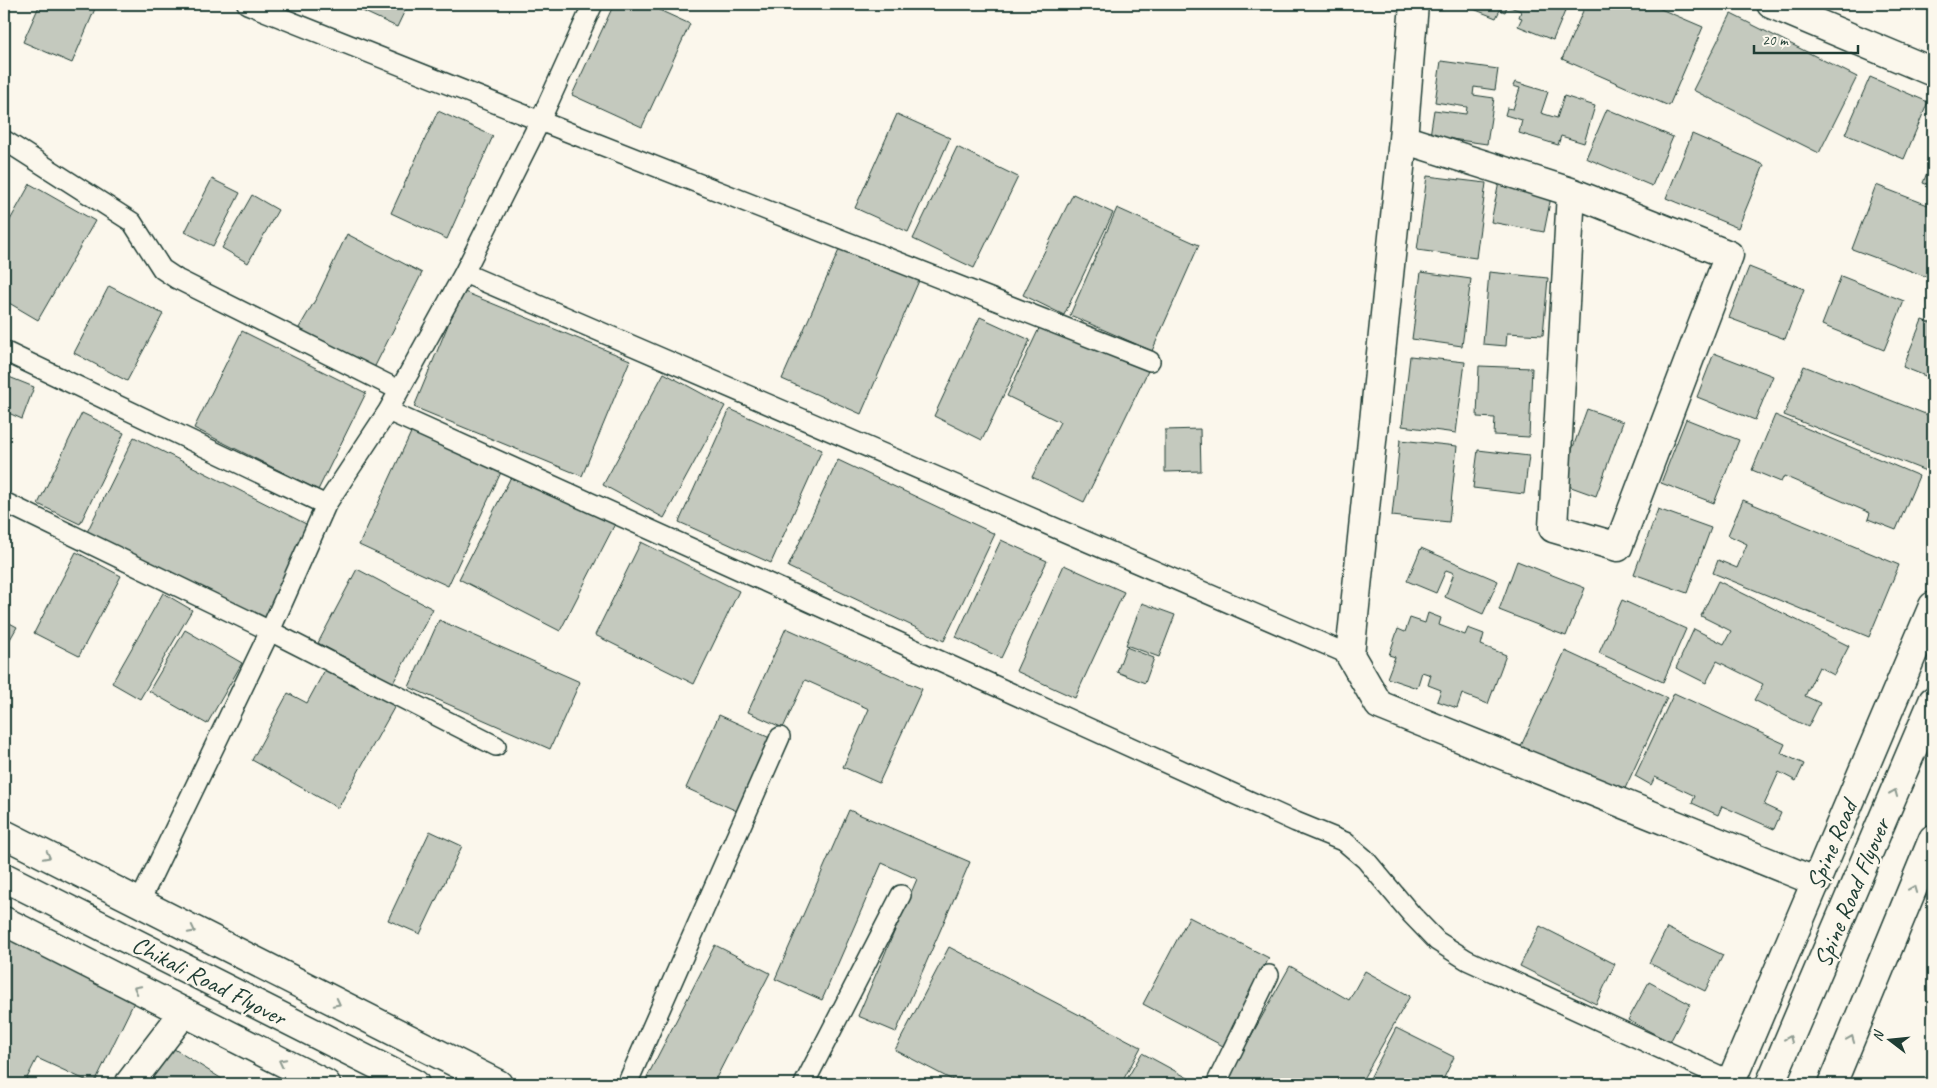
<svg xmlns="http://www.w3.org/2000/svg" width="1937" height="1088" font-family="Caveat,sans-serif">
<rect width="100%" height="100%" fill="#fbf7ec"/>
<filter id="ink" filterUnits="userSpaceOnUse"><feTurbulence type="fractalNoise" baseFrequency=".02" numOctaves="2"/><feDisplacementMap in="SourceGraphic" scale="10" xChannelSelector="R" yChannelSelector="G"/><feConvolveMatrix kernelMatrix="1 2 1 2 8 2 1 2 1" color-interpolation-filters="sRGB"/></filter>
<g filter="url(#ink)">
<path fill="#c4c9be" stroke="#1f3d34" d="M4 4H10L4 16Z
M40 4H97L72 63 23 42Z
M358 4H408L397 27 356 8Z
M614 4H646L690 24 642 127 572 95Z
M1461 4H1568L1553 40 1518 26 1522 18 1519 17 1521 11 1507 6 1505 12 1500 10 1496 18Z
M1586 4H1649L1703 27 1669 106 1562 59Z
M1731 14 1857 77 1819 153 1693 90Z
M1441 61 1498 69 1495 90 1474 87 1473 95 1494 98 1487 144 1430 136 1434 110 1466 114 1467 107 1435 102Z
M1870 77 1928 102 1904 159 1845 134Z
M1515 82 1548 92 1541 113 1557 118 1564 96 1595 106 1584 143 1561 136 1558 145 1519 133 1522 120 1505 115 1507 108 1513 109 1520 88 1513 86Z
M1607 109 1673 137 1652 186 1586 158Z
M438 111 493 136 447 239 391 213Z
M897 114 950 138 908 232 855 208Z
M1692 134 1764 165 1738 228 1666 198Z
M957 147 1018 177 974 268 913 239Z
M1933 157V187L1923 183Z
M1427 176 1486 183 1476 258 1417 250Z
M212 179 240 193 213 246 185 232Z
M1499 182 1552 192 1544 232 1491 222Z
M30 184 95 221 38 320 4 300V231Z
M1876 185 1933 207V261L1927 277 1852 249Z
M1073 194 1113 213 1064 315 1023 295Z
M252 195 278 210 248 263 222 248Z
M1117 208 1199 245 1152 351 1070 315Z
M347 234 422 273 372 372 296 333 317 297Z
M843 241 921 276 861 414 782 379Z
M1749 267 1804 289 1785 339 1729 318Z
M1421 272 1471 279 1462 346 1412 339Z
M1489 272 1548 278 1543 335 1507 333 1506 346 1483 344Z
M1841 276 1904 301 1884 350 1822 325Z
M109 286 163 314 127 381 74 353Z
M462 291 630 360 582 476 414 407Z
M980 317 1030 340 982 440 934 416Z
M1043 320 1148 371 1084 502 1032 477 1060 422 1007 396Z
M1922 320 1933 324V379L1903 367Z
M242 331 366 393 318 490 194 428Z
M1714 353 1773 376 1755 420 1697 397Z
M1410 356 1465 362 1456 433 1402 426Z
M1479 366 1532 368 1529 437 1494 435 1495 418 1477 417Z
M1804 366 1933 417V466L1931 473 1784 415Z
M664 373 725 406 664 518 603 485Z
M4 375 34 387 22 419 4 411Z
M730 409 822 450 771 563 679 522Z
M1587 409 1623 422 1596 496 1560 483Z
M82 413 124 433 80 524 38 504Z
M1775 415 1919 476 1896 530 1868 519 1870 513 1784 476 1781 482 1752 470Z
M1686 419 1739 440 1714 503 1661 483Z
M414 426 503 468 448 586 359 545Z
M1200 429 1201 471 1165 472V430Z
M134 437 312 527 264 621 87 532Z
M1400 440 1457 446 1449 522 1392 516Z
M1478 450 1529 456 1524 494 1473 488Z
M838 460 995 534 944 641 788 567Z
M514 471 616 522 560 631 459 579Z
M1743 500 1899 565 1869 637 1713 573 1718 560 1737 568 1747 544 1728 535Z
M1658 509 1711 528 1687 593 1634 574Z
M1001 540 1047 561 1001 658 956 637Z
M641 542 739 591 694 684 595 635Z
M1421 548 1498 581 1483 614 1445 597 1454 573 1446 570 1436 593 1407 581Z
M76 552 121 576 79 656 34 633Z
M1517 561 1585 588 1566 636 1499 610Z
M1064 565 1124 592 1075 698 1016 671Z
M357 569 433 609 393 683 318 643Z
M1718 581 1849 646 1834 675 1819 667 1805 696 1820 703 1808 727 1754 700 1763 684 1717 661 1706 683 1676 668 1694 629 1724 644 1731 631 1701 616Z
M163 593 192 610 140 699 112 683Z
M1622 600 1686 629 1663 682 1599 653Z
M1142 603 1175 615 1159 657 1126 645Z
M1428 613 1441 618 1439 625 1465 635 1468 628 1484 634 1481 645 1506 655 1488 704 1462 694 1457 708 1437 701 1441 690 1428 685 1431 675 1422 672 1417 688 1387 678 1395 657 1389 655 1398 629 1405 632 1410 618 1425 623Z
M4 620 17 627 4 650Z
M439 620 580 682 550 749 409 687Z
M786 628 922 689 879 783 843 767 869 709 805 680 783 728 748 712Z
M185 630 242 663 207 724 149 691Z
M1126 647 1154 658 1145 683 1117 672Z
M1565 651 1667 698 1622 795 1520 748Z
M326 668 395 706 338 808 252 760 288 693 307 703Z
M1674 693 1785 744 1781 753 1804 764 1796 781 1779 772 1764 805 1781 813 1774 829 1722 806 1718 815 1692 803 1695 796 1655 777 1651 785 1635 776Z
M719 715 770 738 737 811 686 788Z
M849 810 970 862 896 1032 858 1016 917 879 882 863 822 1000 775 979Z
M430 831 462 846 420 934 388 920Z
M1189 917 1269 958 1223 1046 1143 1004Z
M1540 926 1615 964 1596 1004 1520 966Z
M1667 928 1723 955 1705 991 1649 963Z
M4 932 136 998 94 1084 37 1058 24 1084H4Z
M715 945 770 973 713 1084H655L646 1079Z
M949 947 1141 1047 1121 1084H960L895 1050Z
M1290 966 1349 1000 1365 971 1410 996 1360 1084 1225 1083Z
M1649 982 1690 1004 1670 1042 1628 1020Z
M1396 1028 1454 1057 1441 1084H1367Z
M171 1047 230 1084H147Z
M1142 1053 1199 1084H1124Z"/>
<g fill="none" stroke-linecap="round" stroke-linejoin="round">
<g stroke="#1f3d34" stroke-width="22">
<path id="service" d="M247 4 540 121 1150 361
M4 140 132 222 162 269 177 279 399 390
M464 273 1350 655
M4 351 326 505 388 411 464 273 540 121 593 4
M388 411 1296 822 1345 842 1365 859 1412 915 1437 941 1467 960 1731 1081
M4 502 270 631 496 746
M139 903 270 631 326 505
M627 1084 780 737
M804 1084 901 895
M1216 1084 1269 975"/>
</g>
<g stroke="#1f3d34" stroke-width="31">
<path id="minor" d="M1414 4 1403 139 1350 655 1379 705 1817 882
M1771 4 1933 72
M1403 139 1571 192 1729 255 1618 547 1553 528 1571 192
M129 1084 184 1012"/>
</g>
<g stroke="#1f3d34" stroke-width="31">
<path id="tertiary" d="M1730 1084 1933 606"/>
</g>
<g stroke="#1f3d34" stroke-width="31">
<path id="secondary" d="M4 834 498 1084
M4 877 415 1084
M4 921 326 1084"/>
</g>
<g stroke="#1f3d34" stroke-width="31">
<path id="primary" d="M1770 1084 1933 701
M1832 1084 1933 839"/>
</g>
<use href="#service" stroke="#fbf7ec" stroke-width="19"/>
<use href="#minor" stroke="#fbf7ec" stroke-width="28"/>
<use href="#tertiary" stroke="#fbf7ec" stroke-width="28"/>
<use href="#secondary" stroke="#fbf7ec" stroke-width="28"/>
<use href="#primary" stroke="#fbf7ec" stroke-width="28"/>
</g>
<defs><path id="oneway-chevron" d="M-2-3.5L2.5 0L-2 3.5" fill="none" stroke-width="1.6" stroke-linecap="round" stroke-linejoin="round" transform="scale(1.25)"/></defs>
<g stroke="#8d9a90">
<use href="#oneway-chevron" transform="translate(1894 793) rotate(-67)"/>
<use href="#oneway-chevron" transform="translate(47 856) rotate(27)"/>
<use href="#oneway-chevron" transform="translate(1913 889) rotate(-68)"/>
<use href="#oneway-chevron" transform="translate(192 930) rotate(27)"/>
<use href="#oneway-chevron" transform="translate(137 989) rotate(-153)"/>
<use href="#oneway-chevron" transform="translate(337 1003) rotate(27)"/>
<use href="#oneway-chevron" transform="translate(1789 1039) rotate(-67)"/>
<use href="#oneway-chevron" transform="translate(1851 1039) rotate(-68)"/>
<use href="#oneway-chevron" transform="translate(282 1062) rotate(-153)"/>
</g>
</g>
<g text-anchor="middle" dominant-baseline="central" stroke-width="4.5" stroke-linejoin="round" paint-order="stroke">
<g font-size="25" fill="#1f3d34" stroke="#fbf7ec">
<text transform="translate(1832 845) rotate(-67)">Spine Road</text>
<text transform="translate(1852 893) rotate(-67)">Spine Road Flyover</text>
<text transform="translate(209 981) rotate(27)">Chikali Road Flyover</text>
</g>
</g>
<rect width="1937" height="1088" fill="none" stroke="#fbf7ec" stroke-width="20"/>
<rect x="10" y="10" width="1917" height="1068" fill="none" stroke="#1f3d34" stroke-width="2" filter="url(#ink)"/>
<g transform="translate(1890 1040) rotate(286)" stroke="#fbf7ec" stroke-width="4" paint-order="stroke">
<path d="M0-4L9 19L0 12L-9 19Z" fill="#1f3d34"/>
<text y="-8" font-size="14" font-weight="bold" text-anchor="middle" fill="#1f3d34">N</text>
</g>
<path d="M1754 45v8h104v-8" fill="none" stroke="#1f3d34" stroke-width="2.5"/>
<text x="1762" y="45" font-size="15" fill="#1f3d34" stroke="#fbf7ec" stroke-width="4" paint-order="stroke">20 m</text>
</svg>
